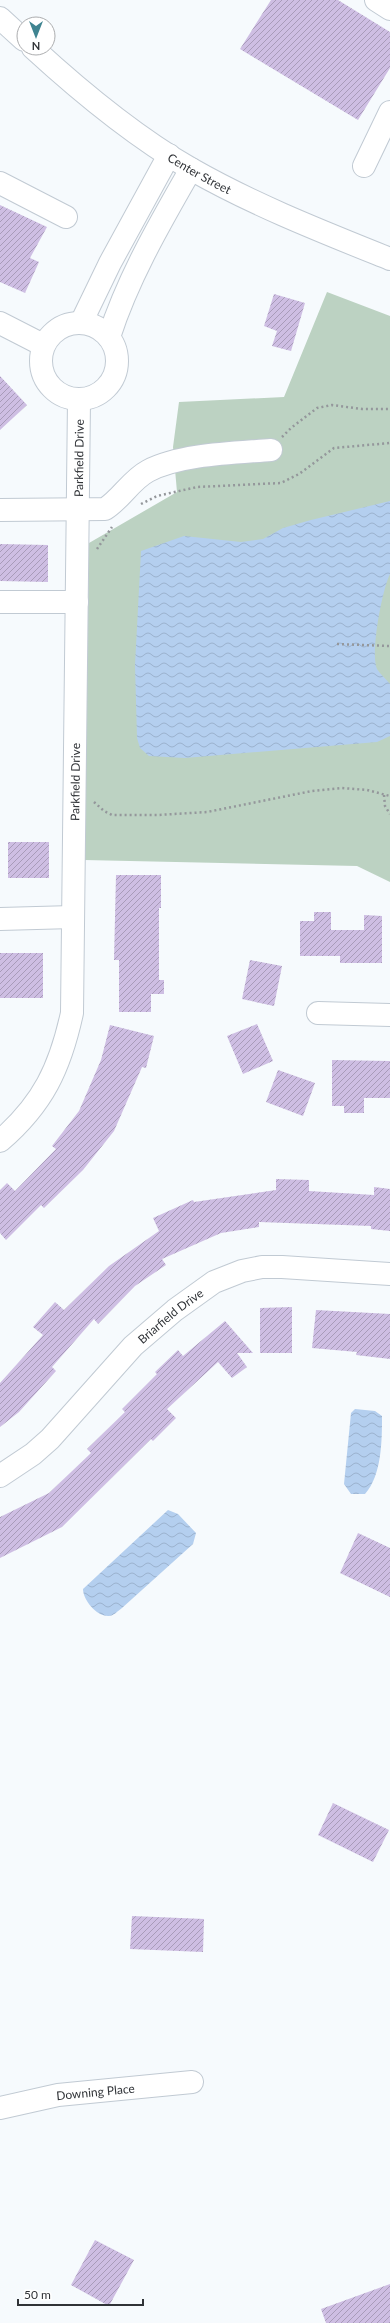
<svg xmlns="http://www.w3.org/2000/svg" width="390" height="2323" font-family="Lato,sans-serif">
<defs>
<pattern id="water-waves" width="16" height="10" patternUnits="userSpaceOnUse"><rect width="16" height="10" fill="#b4cfef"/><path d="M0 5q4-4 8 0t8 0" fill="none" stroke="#9bb2ce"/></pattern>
<pattern id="building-hatch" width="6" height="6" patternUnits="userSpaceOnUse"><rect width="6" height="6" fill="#cebee3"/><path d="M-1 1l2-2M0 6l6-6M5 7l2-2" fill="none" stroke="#a89bb9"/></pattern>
</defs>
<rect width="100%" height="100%" fill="#f6fafd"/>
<path fill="#bcd2c2" d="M327 292 390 316V882L357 866 84 860 89 543 177 492 173 447 179 402 284 397Z"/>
<path fill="url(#water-waves)" d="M390 501V574C382 590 370 654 377 669 380 674 386 679 390 684V736L377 742 185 758 149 756 140 748 137 738 135 665 141 551 184 536 241 542 263 539 283 528 311 520Z
M355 1409 375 1411 382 1416C382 1440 382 1475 365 1494H351L344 1484 351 1413Z
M168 1510 178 1514 196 1533 193 1544 122 1608C118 1611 113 1616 109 1616 97 1617 83 1600 83 1589Z"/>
<path fill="url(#building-hatch)" d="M271 0H338L390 32V68L358 120 240 49Z
M0 205 47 227 30 258 39 262 25 293 0 282Z
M274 294 305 303 291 351 272 346 277 331 264 326Z
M0 376 27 405 0 430Z
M0 544 48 545V582L0 581Z
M8 842H49V878H8Z
M116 875H161V908H159V980H164V994H151V1012H119V960H114Z
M314 912H331V930H364V915L382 916V963H340V956H300V921H314Z
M0 953H43V998H0Z
M250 960 282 966 274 1006 242 999Z
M257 1024 273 1061 243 1074 227 1036Z
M110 1025 154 1036 146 1068 142 1067 114 1131 83 1170 44 1208 41 1205 6 1240 0 1233V1190L7 1183 15 1191 56 1149 52 1146 79 1111 101 1060Z
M332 1060 390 1061V1098H364V1113H344V1106H332Z
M278 1070 315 1083 303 1116 266 1102Z
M276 1179 309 1180V1191L374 1195V1187L390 1189V1231L371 1229V1226L259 1222V1227L221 1233 162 1259 166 1265 135 1286 98 1324 94 1319 52 1367 56 1371 19 1412 0 1427V1383L43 1335 33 1327 55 1302 64 1310 109 1266 159 1231 153 1218 193 1200 194 1202 276 1190Z
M292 1307V1353H260V1308Z
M316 1310 390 1314V1359L356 1355 357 1352 312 1348Z
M225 1321 253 1353H237L247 1367 232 1378 218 1362 167 1409 176 1418 153 1441 151 1439 62 1527 0 1558V1517L49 1493 91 1453 87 1449 125 1412 122 1409 157 1374 155 1372 178 1350 183 1356Z
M358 1533 390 1548V1597L340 1573Z
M333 1803 389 1830 373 1862 318 1835Z
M132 1916 204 1919 203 1952 130 1949Z
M95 2240 134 2260 109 2306 71 2285Z
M390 2284V2323H326L321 2309Z"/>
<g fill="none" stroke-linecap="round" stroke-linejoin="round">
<g stroke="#c1cad3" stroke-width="24">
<g id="minor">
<path d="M376 0 390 9"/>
<path d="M364 166 390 112"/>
<path d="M0 183 66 217"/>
<circle cx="79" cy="361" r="38"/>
<path d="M0 323 43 345"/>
<path d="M81 323 110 263 169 155"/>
<path d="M109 337C128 278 160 223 191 169"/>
<path d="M0 510 105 509C121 499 131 480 148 471 180 454 235 453 271 450"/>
<path d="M0 602H77"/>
<path d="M0 919 73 917"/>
<path d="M318 1013 390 1015"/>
<path id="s1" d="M0 1141C43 1104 60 1068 72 1013L79 400"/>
<path id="s2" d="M0 1476 33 1454 50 1439 133 1346 175 1310 214 1282 242 1271 262 1267H282L390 1274"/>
<path id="s3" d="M0 2108 58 2095 192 2082"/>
</g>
</g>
<g stroke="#c1cad3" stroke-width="24">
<g id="major">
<path d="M0 18 24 40"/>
<path id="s4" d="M33 48C82 93 134 136 191 169 254 205 323 232 390 259"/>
</g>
</g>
<path stroke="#94979b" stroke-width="2.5" stroke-dasharray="2 3" stroke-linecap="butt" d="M282 437 291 428 317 408 332 405 362 409H390
M141 504 157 496 197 487 281 483 299 474 334 448 390 443
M97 549 112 527
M337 644 390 646
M384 795 385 806 390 814
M94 802 104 811 112 815H158L207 812 312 791 342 788 367 790 390 796"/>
<use href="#minor" stroke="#fff" stroke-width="22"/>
<use href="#major" stroke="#fff" stroke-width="22"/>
</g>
<g text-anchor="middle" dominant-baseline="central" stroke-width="3" stroke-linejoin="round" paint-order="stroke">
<g font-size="12" fill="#303337" stroke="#fff">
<text stroke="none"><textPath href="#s4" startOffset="209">Center Street</textPath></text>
<text stroke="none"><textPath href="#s1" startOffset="705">Parkfield Drive</textPath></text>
<text stroke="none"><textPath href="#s1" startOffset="381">Parkfield Drive</textPath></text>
<text stroke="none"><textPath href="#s2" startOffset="235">Briarfield Drive</textPath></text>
<text stroke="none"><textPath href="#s3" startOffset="97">Downing Place</textPath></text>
</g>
</g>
<g transform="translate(36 36) rotate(180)"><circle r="19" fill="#ffffff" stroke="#acadaf"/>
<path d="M0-3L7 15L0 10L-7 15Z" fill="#3f8491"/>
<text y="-6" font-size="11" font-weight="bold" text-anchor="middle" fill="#303337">N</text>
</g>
<path d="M18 2299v6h125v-6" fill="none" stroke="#303337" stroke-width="2"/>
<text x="24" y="2299" font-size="12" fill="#303337" stroke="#ffffff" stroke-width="3" paint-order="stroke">50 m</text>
</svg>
